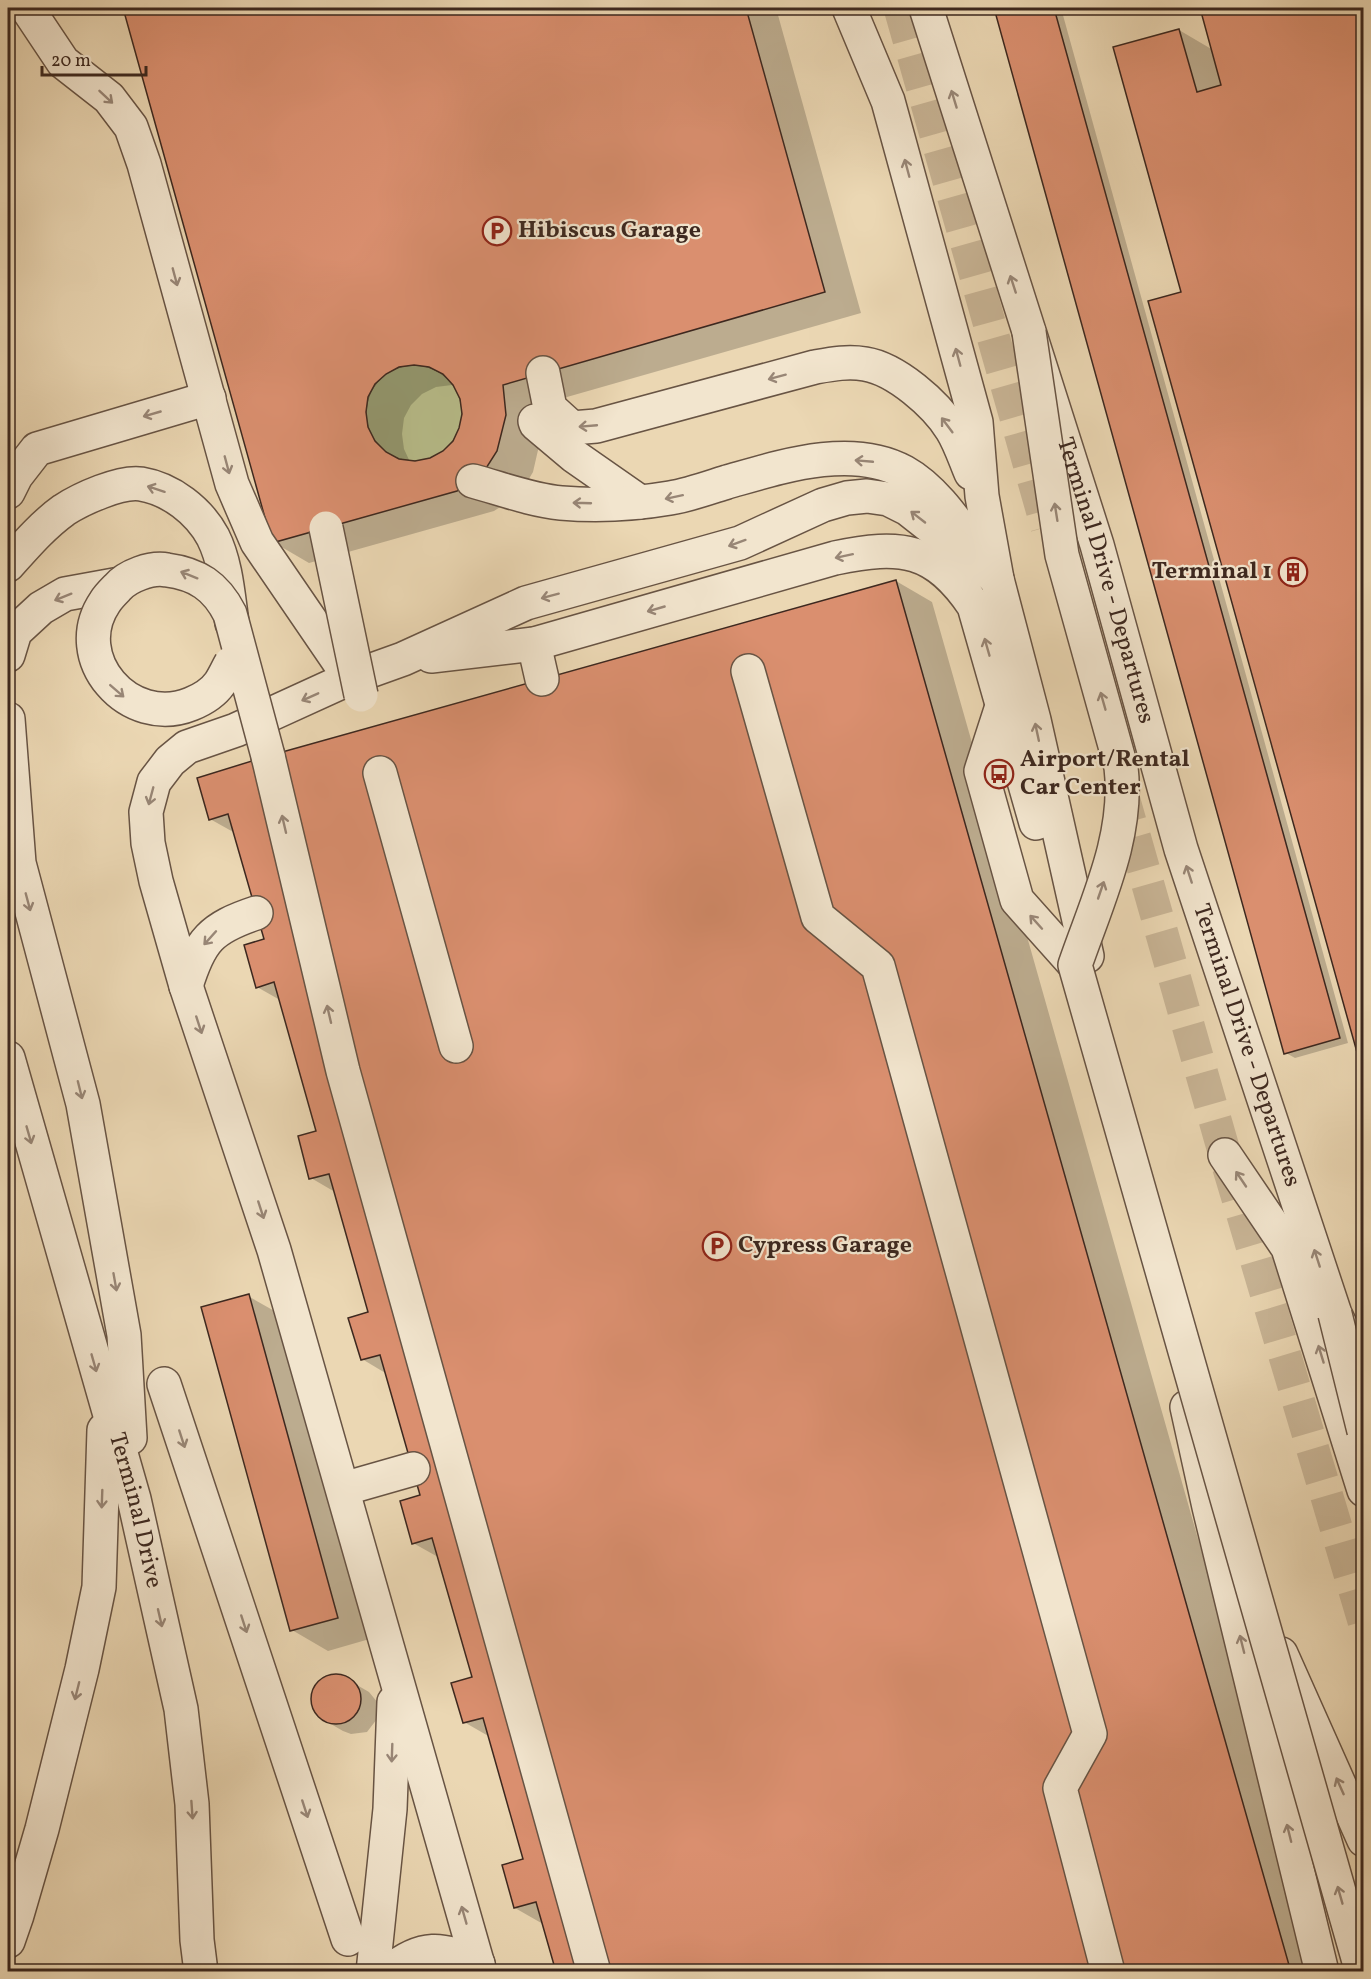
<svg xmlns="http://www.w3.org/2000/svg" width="1371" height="1979" font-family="Vollkorn,serif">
<rect width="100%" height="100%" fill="#ebd7b3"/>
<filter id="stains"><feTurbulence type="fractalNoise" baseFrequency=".00333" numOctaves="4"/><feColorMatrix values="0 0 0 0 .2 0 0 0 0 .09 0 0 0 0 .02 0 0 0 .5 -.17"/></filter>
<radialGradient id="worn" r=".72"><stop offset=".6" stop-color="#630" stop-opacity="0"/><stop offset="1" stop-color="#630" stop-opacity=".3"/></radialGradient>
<path fill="#b8be8b" stroke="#7a7355" stroke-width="1.5" d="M366 413a48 48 0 1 1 96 0a48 48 0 1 1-96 0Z"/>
<path fill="#0003" fill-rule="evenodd" d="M124 8H776L861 313 539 405 541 437 533 472 520 494 494 511 309 563 273 542ZM452 385H454L461 399 463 414 461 429 454 442 444 452 431 460 410 462 404 449 402 434 404 418 411 405 422 394 436 387Z
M995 8H1061L1348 1043 1295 1058 1286 1053Z
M1201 8H1364V1058L1359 1055 1183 293 1179 30 1213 50Z
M896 581 932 602 1321 1972H557L543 1924 515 1908 525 1860 490 1737 464 1722 473 1678 438 1557 413 1543 422 1496 387 1374 362 1359 370 1313 335 1192 311 1178 318 1132 280 1000 257 987 265 940 235 833 210 819Z
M248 1296 285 1317 373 1638 328 1651 292 1630Z
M336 1676 350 1681 369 1692 378 1703 377 1719 367 1732 351 1734 343 1731 324 1720 313 1708 312 1700 317 1684 323 1680Z"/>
<path fill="#da8f6f" stroke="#3d281f" stroke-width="1.5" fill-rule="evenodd" d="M123 8H746L825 292 503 385 506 415 497 451 483 473 473 481 457 491 272 543ZM414 365 429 367 443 374 453 385 460 399 462 414 459 428 453 441 443 451 430 458 415 461 399 459 386 452 375 441 368 427 366 412 368 397 375 384 386 374 399 367Z
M994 8H1054L1340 1038 1284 1054Z
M1200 8H1364V1055L1358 1056 1148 301 1181 292 1113 47 1179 29 1197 92 1221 85Z
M896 580 1209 1684 1291 1972H556L536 1902 514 1908 502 1865 523 1859 483 1718 463 1723 451 1683 472 1677 432 1538 412 1544 400 1501 420 1495 380 1355 361 1360 348 1318 368 1312 329 1174 309 1179 298 1136 316 1131 274 982 256 988 244 945 264 939 228 814 209 820 197 778 268 756Z
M249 1294 338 1618 290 1631 201 1307Z
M311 1699a25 25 0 1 1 50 0a25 25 0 1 1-50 0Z"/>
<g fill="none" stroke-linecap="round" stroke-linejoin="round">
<path stroke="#c8b495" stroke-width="33" stroke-dasharray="33 16" stroke-linecap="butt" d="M900 8 1047 527
M1121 790 1225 1155 1364 1621"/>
<g stroke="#685444" stroke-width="36">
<g id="minor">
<path d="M27 8 63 62 109 98 131 127 144 164 232 484 257 542 350 678"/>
<path d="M849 8 888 101 976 422 982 496 997 579 1034 720 1087 956"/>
<path id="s1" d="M926 8 1097 545 1181 849 1335 1314 1348 1341"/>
<path d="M543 373 550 408 572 428 596 426 815 367C832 364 848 361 865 364 896 369 936 404 952 430 960 443 965 459 971 473"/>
<path d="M535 421 536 424 574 456 640 502"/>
<path d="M473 481C502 489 531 500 561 503 597 506 635 504 670 498 689 495 708 488 727 482 780 467 851 443 904 472 931 487 952 516 970 541"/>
<path d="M8 492 16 476 37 449 209 398"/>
<path d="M8 565C25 546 43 525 64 510 81 499 120 481 141 484 171 489 199 511 213 537 226 563 228 594 232 623"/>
<path d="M534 644 542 679"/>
<path d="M8 655 15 632 41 608 65 594 120 584"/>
<path d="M431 656 534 644 835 558C901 544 935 548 974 606L1036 823"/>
<path d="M748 671 818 917 878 966 1090 1734 1060 1788 1108 1972"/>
<path d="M1003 703 981 771 1017 900 1075 965"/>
<path d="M8 719 19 863 83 1104 124 1335 130 1438"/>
<path d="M268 756 343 1071 594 1972"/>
<path d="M380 773 456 1046"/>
<path d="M186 986C200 940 211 928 256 913"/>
<path id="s2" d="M8 1058 134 1499 181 1709 192 1804 197 1940 201 1972"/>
<path d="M1225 1155 1288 1248 1364 1490"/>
<path d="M164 1384 348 1939"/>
<path d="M1187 1407 1209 1507 1322 1972"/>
<path d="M343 1489 413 1469"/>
<path d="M1281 1654 1364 1840"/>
<path d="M8 1941 17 1915 42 1829 82 1669 99 1587 104 1430"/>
<path d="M373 1972 390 1809 394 1702"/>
<path d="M389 1972C421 1945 443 1947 478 1964"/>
<path d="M480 1972 274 1250 186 986 156 881 148 843 146 812 154 782 170 761 187 747 236 730 350 678 403 659 526 603 740 543 823 505 847 498 867 496 888 499 908 509 997 579"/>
</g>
</g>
<use href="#minor" stroke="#f2e5ce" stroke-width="33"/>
<g stroke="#685444" stroke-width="36" stroke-linecap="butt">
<path id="minor-bridge" d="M1029 332 1062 555 1121 767C1129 836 1097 901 1075 965L1362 1972
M326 528 361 695
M231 663C227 670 224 677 220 683 213 693 201 700 191 704 129 729 67 658 105 602 108 597 113 592 117 588 127 576 151 567 167 570 197 574 216 586 230 614L268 756
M1335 1314 1364 1431"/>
</g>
<use href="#minor-bridge" stroke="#f2e5ce" stroke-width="33"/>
</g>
<defs><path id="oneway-shaft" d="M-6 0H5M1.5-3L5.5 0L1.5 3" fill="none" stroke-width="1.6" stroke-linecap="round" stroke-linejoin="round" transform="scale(1.5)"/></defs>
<g stroke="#988676">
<use href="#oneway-shaft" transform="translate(106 97) rotate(43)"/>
<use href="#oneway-shaft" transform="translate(954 99) rotate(-107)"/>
<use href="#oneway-shaft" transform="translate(907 168) rotate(-105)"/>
<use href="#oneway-shaft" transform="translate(175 277) rotate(75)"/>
<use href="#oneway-shaft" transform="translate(1013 284) rotate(-108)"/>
<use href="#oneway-shaft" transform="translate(958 357) rotate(-105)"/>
<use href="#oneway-shaft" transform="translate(777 377) rotate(165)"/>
<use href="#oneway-shaft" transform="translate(152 414) rotate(164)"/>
<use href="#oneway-shaft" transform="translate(947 425) rotate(-127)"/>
<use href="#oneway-shaft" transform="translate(588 426) rotate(175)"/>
<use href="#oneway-shaft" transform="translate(864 461) rotate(-175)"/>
<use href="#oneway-shaft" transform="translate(227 465) rotate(75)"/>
<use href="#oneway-shaft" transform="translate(156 489) rotate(-162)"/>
<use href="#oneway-shaft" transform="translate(674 497) rotate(168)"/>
<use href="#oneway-shaft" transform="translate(582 503) rotate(-178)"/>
<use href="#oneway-shaft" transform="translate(1056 512) rotate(-99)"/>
<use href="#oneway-shaft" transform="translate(918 517) rotate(-142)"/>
<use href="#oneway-shaft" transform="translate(737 543) rotate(160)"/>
<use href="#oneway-shaft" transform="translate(844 556) rotate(168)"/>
<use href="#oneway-shaft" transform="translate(189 575) rotate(-158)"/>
<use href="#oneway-shaft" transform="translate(550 596) rotate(165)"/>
<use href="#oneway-shaft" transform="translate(63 597) rotate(158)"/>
<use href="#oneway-shaft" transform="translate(656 609) rotate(164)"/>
<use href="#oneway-shaft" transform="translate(987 647) rotate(-106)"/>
<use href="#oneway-shaft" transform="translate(117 691) rotate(41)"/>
<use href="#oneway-shaft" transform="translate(310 697) rotate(156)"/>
<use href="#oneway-shaft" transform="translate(1103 701) rotate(-106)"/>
<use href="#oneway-shaft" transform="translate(1037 732) rotate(-102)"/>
<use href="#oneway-shaft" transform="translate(151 796) rotate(105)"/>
<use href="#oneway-shaft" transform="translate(284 824) rotate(-103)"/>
<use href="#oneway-shaft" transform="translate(1189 874) rotate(-108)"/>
<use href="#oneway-shaft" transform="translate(1101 890) rotate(-71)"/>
<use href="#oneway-shaft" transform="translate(28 902) rotate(75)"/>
<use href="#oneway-shaft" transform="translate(1036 922) rotate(-132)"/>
<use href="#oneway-shaft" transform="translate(210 938) rotate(132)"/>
<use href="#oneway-shaft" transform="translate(329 1014) rotate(-103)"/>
<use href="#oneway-shaft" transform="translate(199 1025) rotate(72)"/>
<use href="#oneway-shaft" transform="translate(80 1090) rotate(76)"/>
<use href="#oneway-shaft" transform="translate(29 1135) rotate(74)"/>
<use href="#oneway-shaft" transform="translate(1241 1179) rotate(-124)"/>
<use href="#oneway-shaft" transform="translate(261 1210) rotate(72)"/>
<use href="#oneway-shaft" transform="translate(1317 1258) rotate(-108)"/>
<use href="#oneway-shaft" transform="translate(115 1282) rotate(80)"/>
<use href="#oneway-shaft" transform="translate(1321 1354) rotate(-107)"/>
<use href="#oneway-shaft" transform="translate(94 1363) rotate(74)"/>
<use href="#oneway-shaft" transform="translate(182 1439) rotate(72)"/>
<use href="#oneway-shaft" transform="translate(102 1499) rotate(92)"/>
<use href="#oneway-shaft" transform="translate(160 1618) rotate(77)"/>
<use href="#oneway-shaft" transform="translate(244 1624) rotate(72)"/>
<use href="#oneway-shaft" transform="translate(1242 1644) rotate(-104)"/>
<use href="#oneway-shaft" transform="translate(77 1691) rotate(104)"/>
<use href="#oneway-shaft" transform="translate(392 1753) rotate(92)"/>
<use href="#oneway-shaft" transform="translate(1340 1786) rotate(-114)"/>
<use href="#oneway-shaft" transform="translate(305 1809) rotate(72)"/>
<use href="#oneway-shaft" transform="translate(192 1810) rotate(86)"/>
<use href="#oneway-shaft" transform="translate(1289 1833) rotate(-104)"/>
<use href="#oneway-shaft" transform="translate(1340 1895) rotate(-106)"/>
<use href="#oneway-shaft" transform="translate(464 1915) rotate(-106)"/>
</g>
<defs>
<g id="parking-ring" transform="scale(1.5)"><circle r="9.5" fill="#f2e5ce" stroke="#8f2418" stroke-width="1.5"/><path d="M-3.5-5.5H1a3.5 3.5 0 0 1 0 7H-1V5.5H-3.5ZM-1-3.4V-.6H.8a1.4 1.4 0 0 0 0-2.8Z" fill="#8f2418"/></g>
<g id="building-ring" transform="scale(1.5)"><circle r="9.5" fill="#f2e5ce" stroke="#8f2418" stroke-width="1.5"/><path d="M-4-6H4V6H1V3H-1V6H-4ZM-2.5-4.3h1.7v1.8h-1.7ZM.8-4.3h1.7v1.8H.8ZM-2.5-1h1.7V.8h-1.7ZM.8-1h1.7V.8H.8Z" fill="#8f2418"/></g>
<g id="bus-ring" transform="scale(1.5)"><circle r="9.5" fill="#f2e5ce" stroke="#8f2418" stroke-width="1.5"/><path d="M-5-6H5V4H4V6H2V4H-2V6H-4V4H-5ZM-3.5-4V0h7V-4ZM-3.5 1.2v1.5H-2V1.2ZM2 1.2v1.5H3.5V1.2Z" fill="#8f2418"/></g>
</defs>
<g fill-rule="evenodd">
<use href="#parking-ring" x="497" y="231"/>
<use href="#building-ring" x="1293" y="572"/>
<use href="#bus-ring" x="999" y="774"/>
<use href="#parking-ring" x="717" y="1246"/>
</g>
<g text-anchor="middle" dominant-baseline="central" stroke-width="4.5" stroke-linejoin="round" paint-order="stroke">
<g font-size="24" font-weight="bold" fill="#3d281f" stroke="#f2e5ce" text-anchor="start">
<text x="518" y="231">Hibiscus Garage</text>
<text x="1272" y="572" text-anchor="end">Terminal 1</text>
<text x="1020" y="760">Airport/Rental<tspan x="1020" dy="28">Car Center</tspan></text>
<text x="738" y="1246">Cypress Garage</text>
</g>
<g font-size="24" fill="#3d281f" stroke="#f2e5ce">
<text stroke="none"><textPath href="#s1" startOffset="600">Terminal Drive - Departures</textPath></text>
<text stroke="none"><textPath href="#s1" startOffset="1086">Terminal Drive - Departures</textPath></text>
<text stroke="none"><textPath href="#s2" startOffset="470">Terminal Drive</textPath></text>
</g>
</g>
<rect width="1371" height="1979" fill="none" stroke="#ebd7b3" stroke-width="30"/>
<rect x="9" y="9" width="1353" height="1961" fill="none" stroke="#3d281f" stroke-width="3"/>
<rect x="15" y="15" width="1341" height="1949" fill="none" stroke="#3d281f" stroke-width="1.5"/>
<path d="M42 66v9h104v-9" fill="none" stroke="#3d281f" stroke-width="3"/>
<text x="51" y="66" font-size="18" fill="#3d281f" stroke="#f2e5ce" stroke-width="4.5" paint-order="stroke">20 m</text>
<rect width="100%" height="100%" filter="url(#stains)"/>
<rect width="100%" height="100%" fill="url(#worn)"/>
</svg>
